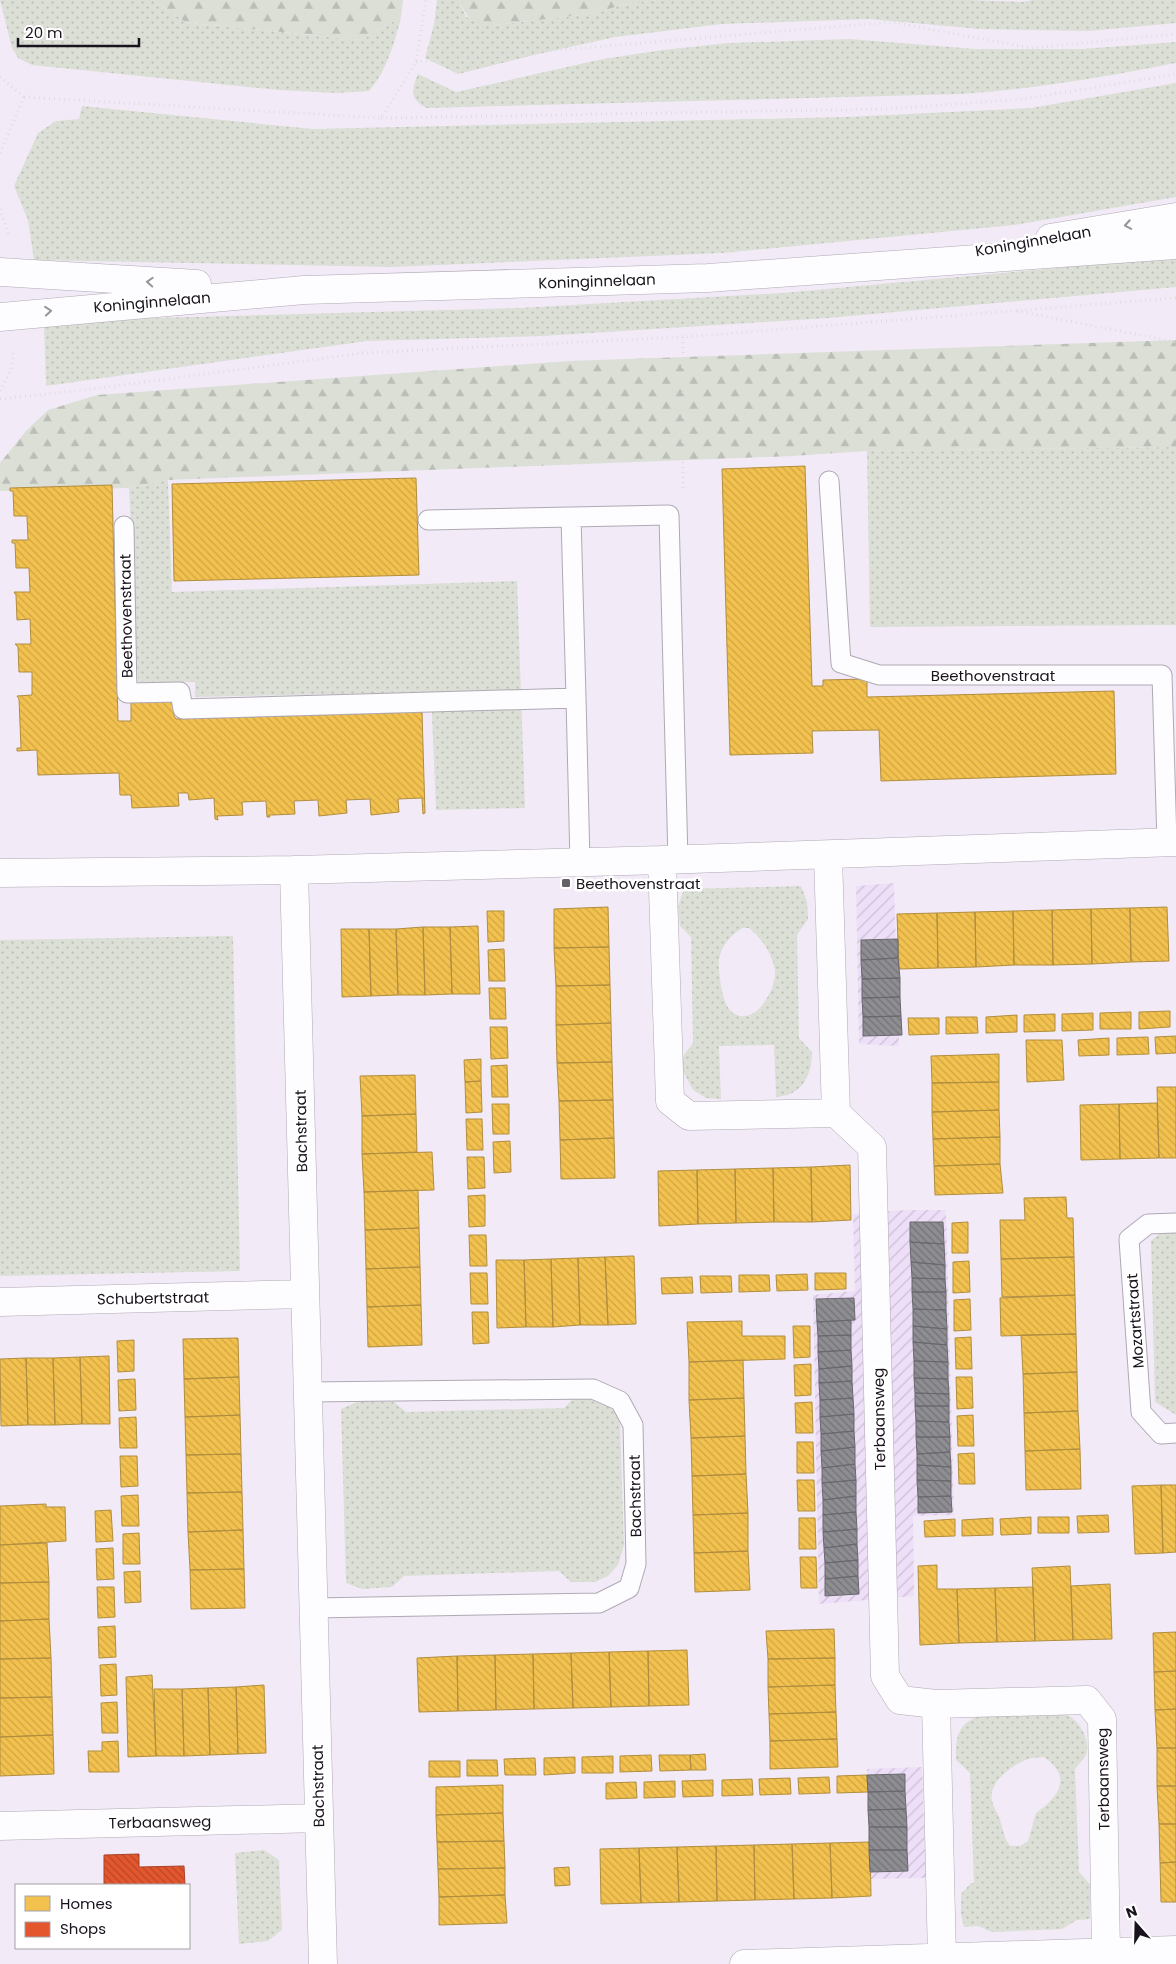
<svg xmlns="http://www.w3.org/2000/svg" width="1176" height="1964" font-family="Poppins,sans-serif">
<defs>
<pattern id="industrial-furrows" width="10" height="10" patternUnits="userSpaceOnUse" patternTransform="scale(1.25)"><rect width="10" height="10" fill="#eedff8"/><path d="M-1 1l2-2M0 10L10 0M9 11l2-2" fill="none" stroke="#ccbed4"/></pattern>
<pattern id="grass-dots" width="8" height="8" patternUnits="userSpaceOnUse" patternTransform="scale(1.25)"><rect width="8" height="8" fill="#dbdfd6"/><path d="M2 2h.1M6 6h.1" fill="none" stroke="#bbbeb7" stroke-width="1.8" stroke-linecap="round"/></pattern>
<pattern id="forest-firs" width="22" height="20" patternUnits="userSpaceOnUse" patternTransform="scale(1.25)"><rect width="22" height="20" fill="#dbdfd6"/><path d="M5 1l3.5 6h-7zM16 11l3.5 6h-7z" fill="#bbbeb7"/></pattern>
<pattern id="homes-back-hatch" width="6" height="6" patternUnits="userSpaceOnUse" patternTransform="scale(1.25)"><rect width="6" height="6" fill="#f2c14e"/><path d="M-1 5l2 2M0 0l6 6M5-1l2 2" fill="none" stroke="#cfa544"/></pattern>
<pattern id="shops-back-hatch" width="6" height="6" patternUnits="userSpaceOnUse" patternTransform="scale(1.25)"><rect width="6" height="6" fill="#e4572e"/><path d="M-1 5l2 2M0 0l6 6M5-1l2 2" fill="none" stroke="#b84727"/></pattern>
<pattern id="industry-back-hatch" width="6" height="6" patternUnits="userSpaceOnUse" patternTransform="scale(1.25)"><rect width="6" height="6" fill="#8d8d92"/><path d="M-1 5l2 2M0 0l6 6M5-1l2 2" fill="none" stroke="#727277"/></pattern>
</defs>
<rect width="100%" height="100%" fill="#f2ebf7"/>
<path fill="url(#industrial-furrows)" d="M894 883 899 1046 859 1044 856 886Z
M905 1210H946L954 1515 913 1516 914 1596 819 1604 813 1295 855 1291 853 1214Z
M922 1767 926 1878 871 1879 867 1769Z"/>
<path fill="url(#grass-dots)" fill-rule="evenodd" d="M0 0H153L184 21 189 23 361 40 401 17C395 42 386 72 369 91L337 93 279 90 32 65 18 58 12 48Z
M437 0H459L466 17 494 25 598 13 620 5 658 0H967L1022 2 1033 0H1176V23L1088 31 980 29 869 19 722 24 615 37 534 55 458 74 425 58 434 24Z
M849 39 976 49H1082L1176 42V63C1105 77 1034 89 961 94L426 108C410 99 411 90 418 74L456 92 603 59 663 50 729 43Z
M1176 83V197L1014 225 722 253 392 267 34 260 28 220 14 186 38 133 56 121 79 119 82 106 313 129 847 117 1031 108Z
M1176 257V287L828 318 543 336 367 341 46 386 44 321 520 308 783 293Z
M1176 447V625L870 627 867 451Z
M168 480 172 592 517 581 525 808 436 810 431 692 195 697V682H138L129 488Z
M801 886 807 901 808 919 797 935 799 1038 812 1052C812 1075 802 1096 776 1097L774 1045 719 1046 721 1099 706 1098 693 1090 683 1071V1056L693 1043 691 937 680 926 678 906 684 889ZM743 928H749C763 940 771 952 775 970 777 988 756 1026 735 1014 722 1008 720 980 719 968 717 951 729 935 743 928Z
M233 936 240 1271 0 1276V940Z
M1176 1229V1415L1155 1402 1151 1241 1163 1231Z
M577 1395C601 1400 610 1400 620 1424L624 1545 618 1565 608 1576 595 1582H571L559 1571 404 1576 392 1587 362 1589 346 1583 341 1409 357 1402H394L406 1412 564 1408Z
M990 1712C1005 1712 1052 1709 1063 1713 1079 1718 1093 1742 1085 1757 1082 1761 1078 1765 1075 1769L1079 1872 1090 1884V1919L1077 1920 1062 1929 992 1932 978 1926 964 1927 961 1914V1894L971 1883H974L970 1773 956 1760C955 1730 961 1721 990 1712ZM1044 1757C1073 1777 1059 1797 1036 1813L1028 1841 1020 1846H1010C1003 1837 1003 1827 999 1817 995 1808 990 1802 992 1792 994 1778 1016 1763 1028 1759 1033 1757 1039 1758 1044 1757Z
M264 1850 279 1860 282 1930 268 1941 239 1944 235 1853Z"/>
<path fill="url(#forest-firs)" d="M153 0H403L401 17 361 40 190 23 184 21Z
M459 0H658L620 5 598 13 494 25C471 23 468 20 459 0Z
M1176 340V447L867 451 792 456 168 480 129 488 0 491V463L26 431 48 410 97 395 569 361Z"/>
<path fill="url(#homes-back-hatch)" stroke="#b18d3f" d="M805 466 812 686H823V680L867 679V697L1114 691 1116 774 881 781 879 730 812 731 813 753 730 755 722 469Z
M416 478 419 575 174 581 172 484Z
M112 485 118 721H131V701L174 700V716L176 719 422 712 425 813 423 814 422 798 398 799 399 812 371 815 370 799 346 800 347 813 319 816 318 800 294 801 295 814 273 815H269L270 817H267L266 801 242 802 243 815 217 816 218 820 215 819 214 798 189 800 188 793H178L179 806 132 808 131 795H120L119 773 38 775 37 750 17 751V748H21L19 699 17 696 32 695V672H19L18 647 15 644H31L30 619 17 620 16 595 14 592H30L29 568H16L15 543H12V540H28L27 516H14L13 491H10V488Z
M608 907 609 947 554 948V909Z
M1167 907 1169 961 1131 962 1130 908Z
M1130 908 1131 962 1092 964 1091 909Z
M1091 909 1092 964 1053 965 1052 910Z
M1052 910 1053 965H1014L1013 911Z
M487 911H504V941L488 942Z
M1013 911 1014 965 976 967 975 912Z
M975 912 976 967 938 968 937 913Z
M937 913 938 968 899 969 897 914Z
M478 926 480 994H452L450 927Z
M423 927H450L452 994 425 995Z
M423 927 425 995H398L396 929Z
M341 929H369L371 996 342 997Z
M369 929H396L398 995 371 996Z
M609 947 610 985 556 986 554 948Z
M504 949 505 981H489L488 950Z
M610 985 611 1023 556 1025V986Z
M489 988H505L506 1019H490Z
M1170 1011V1027L1139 1029V1012Z
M1131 1012V1029H1100V1013Z
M1093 1013V1030L1062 1031V1014Z
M1055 1014V1031L1024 1032V1015Z
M1017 1015V1032L986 1033V1017Z
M946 1017H977L978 1033 946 1034Z
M908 1018H939V1034L909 1035Z
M611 1023 612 1062 557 1063 556 1025Z
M490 1027H507L508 1058 491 1059Z
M1176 1036V1053L1156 1054 1155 1037Z
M1148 1037 1149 1054 1117 1055V1038Z
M1109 1038V1055L1079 1056 1078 1040Z
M1026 1040H1062L1064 1080 1027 1082Z
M999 1054V1082L932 1083 931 1056Z
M481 1059V1081L465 1082 464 1060Z
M612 1062 613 1100 559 1101 557 1063Z
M507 1065 508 1097H492L491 1066Z
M415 1075 416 1114 362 1116 360 1076Z
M481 1081 482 1112 466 1113 465 1082Z
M999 1082V1110L932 1112V1083Z
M1157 1087H1176V1158H1159Z
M613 1100 614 1138 560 1140 559 1101Z
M1157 1103 1159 1158 1120 1159 1119 1104Z
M492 1104H509V1134H493Z
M1119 1104 1120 1159 1081 1160 1080 1105Z
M999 1110 1000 1137 933 1139 932 1112Z
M416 1114 417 1152 362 1154V1116Z
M466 1119H482L483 1150H467Z
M1000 1137V1164L934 1166 933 1139Z
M614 1138 615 1178 561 1179 560 1140Z
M510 1141 511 1172 494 1173 493 1142Z
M432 1152 434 1190 364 1192 362 1154Z
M467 1157H484L485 1188 468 1189Z
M1000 1164 1003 1193 935 1195 934 1166Z
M850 1165 851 1220 812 1222 811 1167Z
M811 1167 812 1222H774L773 1168Z
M773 1168 774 1222 736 1223 735 1169Z
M735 1169 736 1223 698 1224 697 1170Z
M697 1170 698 1224 659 1226 658 1171Z
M418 1190 419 1228 365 1230 364 1192Z
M485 1195V1226L469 1227 468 1196Z
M1066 1197 1067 1218H1073L1074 1257 1001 1259 1000 1220H1025L1024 1198Z
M968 1222V1253H952V1223Z
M419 1228 420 1267 366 1269 365 1230Z
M469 1235H486L487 1266H470Z
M632 1256H634L636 1324 608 1325 605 1257Z
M605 1257 608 1325H580L578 1258Z
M1074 1257 1075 1295 1002 1297 1001 1259Z
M578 1258 580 1325 553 1327 551 1259Z
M551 1259 553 1327H526L524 1260Z
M496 1260H524L526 1327 497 1328Z
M969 1261 970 1292 953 1293V1262Z
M420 1267 421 1305 367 1307 366 1269Z
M470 1273H487L488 1304H471Z
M815 1273H846V1289L815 1290Z
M807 1274 808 1290 777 1291 776 1275Z
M739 1275H769L770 1291 739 1292Z
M700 1276H731L732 1292 701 1293Z
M692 1277 693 1293 662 1294 661 1278Z
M1075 1295 1076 1334 1001 1336 1000 1298Z
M970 1299 971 1330 954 1331V1300Z
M421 1305 422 1345 368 1347 367 1307Z
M472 1312H488L489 1343 473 1344Z
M742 1321V1336H785V1359L689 1362 687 1322Z
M793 1326H810V1357L794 1358Z
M1076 1334 1077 1372 1023 1374 1021 1335Z
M971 1337 972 1369H956L955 1338Z
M238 1338 239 1377 184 1379 183 1339Z
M134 1340V1371L118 1372 117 1341Z
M109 1356 110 1424H82L80 1357Z
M80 1357 82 1424 55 1425 53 1358Z
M26 1358H53L55 1425H28Z
M26 1358 28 1425 1 1426 0 1359Z
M743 1360 744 1398 689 1400V1362Z
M811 1364V1395L795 1396 794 1365Z
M1077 1372 1078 1411 1024 1413 1023 1374Z
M239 1377 240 1415 185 1417 184 1379Z
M956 1377H972L973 1408 957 1409Z
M135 1379 136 1410 119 1411 118 1380Z
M744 1398 745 1436 691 1438 689 1400Z
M812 1402 813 1433H796L795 1403Z
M1078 1411 1080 1449 1025 1451 1024 1413Z
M240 1415 241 1454 186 1455 185 1417Z
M973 1415 974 1446H958L957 1416Z
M136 1417 137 1448H120L119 1418Z
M745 1436 746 1474 692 1476 691 1438Z
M797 1442H813L814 1473H797Z
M1080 1449 1081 1489 1026 1490 1025 1451Z
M974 1453 975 1484H959L958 1454Z
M241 1454 242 1492 187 1493 186 1455Z
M120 1456H137L138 1486 121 1487Z
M746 1474 748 1513 693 1515 692 1476Z
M797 1480H814L815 1511H798Z
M1161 1485H1176V1552L1163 1553Z
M1161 1485 1163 1553 1135 1554 1132 1486Z
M242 1492 243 1530 188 1532 187 1493Z
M138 1495 139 1526H122L121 1496Z
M46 1504V1507H65L66 1541 0 1545V1506Z
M111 1510 113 1541 96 1542 95 1511Z
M748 1513V1551L694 1553 693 1515Z
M1108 1515 1109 1532 1078 1533 1077 1516Z
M1031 1517V1534L1001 1535 1000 1519Z
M1038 1517H1069V1533H1038Z
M799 1518H815L816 1549H799Z
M993 1518V1535L962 1536V1520Z
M955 1519V1536L925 1537 924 1521Z
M243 1530 244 1569 190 1570 188 1532Z
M139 1533 140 1564H123V1534Z
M47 1543 49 1582 0 1583V1545Z
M113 1548 114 1579 97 1580 96 1549Z
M748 1551 750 1590 695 1592 694 1553Z
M800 1557H816L817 1588H801Z
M937 1565V1589H957L959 1643 920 1645 918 1566Z
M1070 1566 1073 1640 1035 1641 1032 1568Z
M244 1569 245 1608 191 1609 190 1570Z
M140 1571 141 1602 125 1603 124 1572Z
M49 1582V1619L0 1621V1583Z
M1110 1584 1112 1639 1073 1640 1071 1586Z
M97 1587H114L115 1617 98 1618Z
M1033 1587 1035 1641 997 1642 995 1588Z
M995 1588 997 1642 959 1643 957 1589Z
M49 1619 51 1658 0 1659V1621Z
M115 1626 116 1657 99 1658 98 1627Z
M834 1629 835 1658 768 1659 766 1631Z
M1176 1632V1671L1154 1672 1153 1633Z
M687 1650 689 1705 649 1706 648 1651Z
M648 1651 649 1706 611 1707 609 1652Z
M609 1652 611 1707 573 1708 571 1653Z
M571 1653 573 1708 534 1709 533 1654Z
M533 1654 534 1709 496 1710 495 1655Z
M495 1655 496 1710 458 1711 457 1656Z
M457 1656 458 1711 419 1712 417 1658Z
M51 1658 52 1697 0 1698V1659Z
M835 1658V1685L768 1687V1659Z
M116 1664 117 1695 101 1696 100 1665Z
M1176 1671V1709L1155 1710 1154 1672Z
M152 1675 156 1756 128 1757 126 1677Z
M264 1685 266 1753 238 1754 236 1687Z
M835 1685 836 1712 769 1714 768 1687Z
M236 1687 238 1754 210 1755 208 1688Z
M208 1688 210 1755 184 1756 182 1689Z
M154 1689H182L184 1756H156Z
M52 1697 53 1735 0 1737V1698Z
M117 1702 118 1733H102L101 1703Z
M1176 1709V1748H1157L1155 1710Z
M836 1712 837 1739 770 1741 769 1714Z
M53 1735 54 1774 0 1776V1737Z
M837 1739 838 1767 770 1769V1741Z
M118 1741 119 1772H89L88 1751H102V1742Z
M1157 1748H1176V1786H1157Z
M705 1754 706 1770H691L690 1755Z
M651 1755 652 1771 620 1772V1756Z
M659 1755H690L691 1770 660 1771Z
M613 1756V1773H582V1757Z
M575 1757V1773L544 1775V1758Z
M535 1758 536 1775H505L504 1759Z
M467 1760H497L498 1776H467Z
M429 1761H460V1777H429Z
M867 1775 868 1792 837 1793V1776Z
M829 1777 830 1793 799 1794 798 1778Z
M790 1778 791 1794 760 1795 759 1779Z
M752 1779 753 1795 722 1796V1780Z
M713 1780V1796L683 1797 682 1781Z
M675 1781V1797L644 1798V1782Z
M636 1782 637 1798 606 1799V1783Z
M503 1785V1813L436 1815V1787Z
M1157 1786H1176V1824H1159Z
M503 1813 504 1841 437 1842 436 1815Z
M1159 1824H1176V1862L1160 1863Z
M504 1841 505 1868 438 1869 437 1842Z
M870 1842 871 1896 832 1898 830 1843Z
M830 1843 832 1898 794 1899 792 1844Z
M792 1844 794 1899 755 1900 754 1845Z
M754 1845 755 1900 717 1901 716 1846Z
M716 1846 717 1901 679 1902 677 1847Z
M677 1847 679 1902 641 1903 639 1848Z
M639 1848 641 1903 601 1904 600 1849Z
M1176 1862V1902H1161L1160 1863Z
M569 1867 570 1885 555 1886 554 1868Z
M505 1868V1895L439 1897 438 1869Z
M505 1895 507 1923 439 1925V1897Z"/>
<path fill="url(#shops-back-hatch)" stroke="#a74329" d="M139 1854V1867L184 1866 185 1885H104V1855Z"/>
<path fill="url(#industry-back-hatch)" stroke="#6a686f" d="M898 939V958L861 960V940Z
M898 958 900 978 862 979 861 960Z
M900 978V997L862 998V979Z
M900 997 901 1016 863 1017 862 998Z
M901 1016 902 1035 863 1036V1017Z
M910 1222H943L944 1244 910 1242Z
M910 1242 944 1244 945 1265 911 1262Z
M911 1262 945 1265V1279L912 1278Z
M912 1278 945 1279 946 1292H912Z
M912 1292H946V1310L913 1309Z
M854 1298 855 1320 817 1322 816 1299Z
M913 1309 946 1310 947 1329 913 1326Z
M851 1320V1335L818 1336 817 1322Z
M913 1326 947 1329V1345L913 1342Z
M851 1335V1350L818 1352V1336Z
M913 1342 947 1345 948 1362 914 1361Z
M851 1350 852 1366 819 1369 818 1352Z
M914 1361 948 1362V1379L914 1378Z
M852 1366V1381L819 1383V1369Z
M914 1378 948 1379 949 1394 915 1393Z
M852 1381 853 1398 820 1400 819 1383Z
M915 1393 949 1394V1406H915Z
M853 1398 854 1414 820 1417V1400Z
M915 1406H949V1422L916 1421Z
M854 1414V1431L821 1434 820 1417Z
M916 1421 949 1422 950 1437H916Z
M854 1431 855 1447 821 1451V1434Z
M916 1437H950V1452L917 1454Z
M855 1447V1464L822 1468 821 1451Z
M950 1452 951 1467 917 1465V1454Z
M855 1464 856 1480 822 1483V1468Z
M917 1465 951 1467V1481L917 1480Z
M856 1480V1496L823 1500 822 1483Z
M917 1480 951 1481V1496L918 1497Z
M856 1496V1512L823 1515V1500Z
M951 1496 952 1512 918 1513V1497Z
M856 1512 857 1529 823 1532V1515Z
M857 1529V1544L824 1548 823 1532Z
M857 1544 858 1560 825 1563 824 1548Z
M858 1560V1576L825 1579V1563Z
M858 1576 859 1594 825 1596V1579Z
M905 1774V1791L868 1792 867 1775Z
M905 1791 906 1809 868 1810V1792Z
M906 1809 907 1827H869L868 1810Z
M869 1827H907V1850H869Z
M869 1850H907L908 1871 870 1872Z"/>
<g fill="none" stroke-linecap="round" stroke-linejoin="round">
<g stroke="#afa9b4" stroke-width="21">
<path id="lane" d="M829 481 841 663 879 675H1162L1167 843
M571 517 669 515 678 860
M428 520 571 517 576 698
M124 526 127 693 180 692 183 709 576 698 580 862
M1176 1223 1148 1224 1129 1239 1141 1412 1161 1434 1176 1433
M308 1392 593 1389 620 1401 633 1425 636 1564 629 1588 599 1603 314 1608"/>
</g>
<g stroke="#afa9b4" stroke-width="29">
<path id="street" d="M828 856 836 1113
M662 860 670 1101 689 1116 836 1113
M294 870 323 1964
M0 873 294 870 662 860 1176 842
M836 1113 872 1147 885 1676 900 1700 936 1704 942 1958
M0 1302 305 1294
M936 1704 1087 1700 1102 1719 1106 1953
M0 1826 319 1818
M744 1964 1176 1950"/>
</g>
<g stroke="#afa9b4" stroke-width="29">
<path id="secondary" d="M1050 238 1176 217
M0 272 197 284
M0 317 304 290 708 278 1176 245"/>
</g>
<path stroke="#dfdde1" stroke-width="3" stroke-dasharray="1 4" stroke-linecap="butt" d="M416 62 892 22 1031 48 1176 34
M0 77 24 97
M24 97 381 118 416 62 426 0
M381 118 888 109 1024 99 1176 74
M0 153 24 97
M0 209 9 237
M1017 311 1176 342
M683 337V489
M0 391 11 370 14 350
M0 399 92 389 363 353 683 337 1176 298"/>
<use href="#lane" stroke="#fdfcfe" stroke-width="19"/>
<use href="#street" stroke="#fdfcfe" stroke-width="28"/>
<use href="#secondary" stroke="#fdfcfe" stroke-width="28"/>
</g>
<defs><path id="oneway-chevron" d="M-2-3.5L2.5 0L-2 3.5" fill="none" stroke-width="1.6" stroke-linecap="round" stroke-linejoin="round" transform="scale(1.25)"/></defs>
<g stroke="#969399">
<use href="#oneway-chevron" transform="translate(1128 225) rotate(170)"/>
<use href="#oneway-chevron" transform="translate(150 282) rotate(-177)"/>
<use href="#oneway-chevron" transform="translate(48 311) rotate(-5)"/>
</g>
<rect fill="#655f69" stroke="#fff" stroke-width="2" x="561" y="878" width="10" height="10" rx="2.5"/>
<g text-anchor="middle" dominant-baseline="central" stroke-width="5" stroke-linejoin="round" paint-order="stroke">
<g font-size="15" fill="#19131d" stroke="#fff">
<text transform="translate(1033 241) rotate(-10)">Koninginnelaan</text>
<text transform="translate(597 281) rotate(-2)">Koninginnelaan</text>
<text transform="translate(152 302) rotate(-5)">Koninginnelaan</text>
<text transform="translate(126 616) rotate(-91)">Beethovenstraat</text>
<text x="993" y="675">Beethovenstraat</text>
<text transform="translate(301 1131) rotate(-91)">Bachstraat</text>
<text transform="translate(153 1298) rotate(-1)">Schubertstraat</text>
<text transform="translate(1135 1321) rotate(-94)">Mozartstraat</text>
<text transform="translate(879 1419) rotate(-91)">Terbaansweg</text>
<text transform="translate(635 1496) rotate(-91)">Bachstraat</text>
<text transform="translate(1103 1779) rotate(-91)">Terbaansweg</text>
<text transform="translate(318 1786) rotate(-91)">Bachstraat</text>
<text transform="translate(160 1822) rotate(-1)">Terbaansweg</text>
</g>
<g font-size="15" fill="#19131d" stroke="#fff" text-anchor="start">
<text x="576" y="883">Beethovenstraat</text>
</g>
</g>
<rect x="15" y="1884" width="175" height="65" fill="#ffffff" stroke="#a3a1a5"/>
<rect x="25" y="1896" width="25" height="15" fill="#f2c14e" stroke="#a3a1a5"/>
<text x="60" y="1909" font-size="15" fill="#19131d">Homes</text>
<rect x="25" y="1922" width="25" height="15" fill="#e4572e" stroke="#a3a1a5"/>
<text x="60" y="1934" font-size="15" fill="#19131d">Shops</text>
<g transform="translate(1136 1924) rotate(340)" stroke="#ffffff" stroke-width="4" paint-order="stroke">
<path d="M0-4L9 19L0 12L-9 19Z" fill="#19131d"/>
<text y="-8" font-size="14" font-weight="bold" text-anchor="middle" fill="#19131d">N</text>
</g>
<path d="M18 38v8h121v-8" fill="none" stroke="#19131d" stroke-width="2.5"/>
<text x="25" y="38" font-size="15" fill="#19131d" stroke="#ffffff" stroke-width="4" paint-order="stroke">20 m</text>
</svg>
